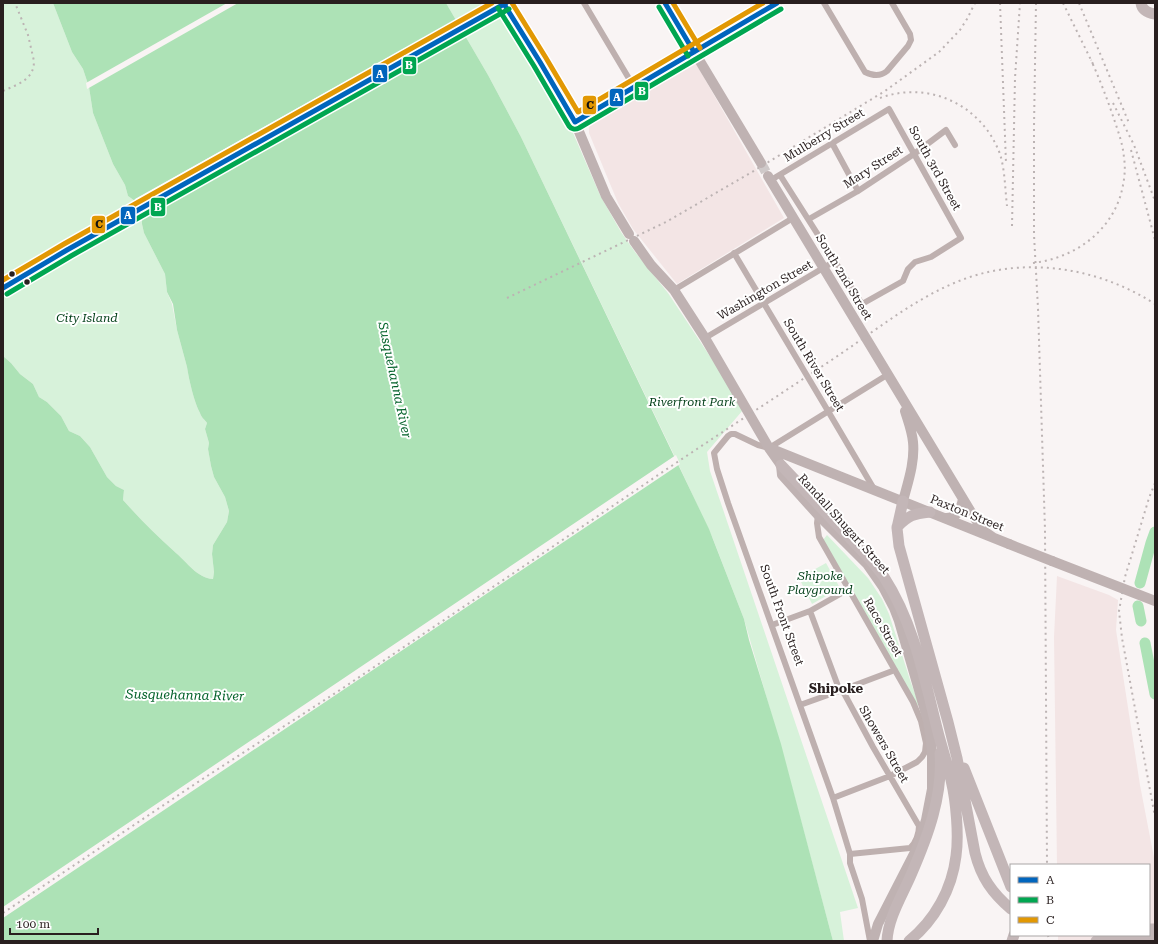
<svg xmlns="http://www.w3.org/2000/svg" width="1158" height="944" font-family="'Roboto Serif',serif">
<rect width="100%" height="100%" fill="#f9f4f4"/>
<path fill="#f3e5e5" d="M694 60 784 218 677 284 633 229 618 203 589 133V124Z
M1057 576 1109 595 1118 600 1116 630 1140 785 1155 863V941H1058V935H1149V865H1057L1054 637Z"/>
<path fill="#d7f2da" d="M3 3H53L72 52 83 69 89 87 93 113 113 164 125 185 128 196 135 201 142 214V224L144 233 165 274 167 292 172 304 177 330 187 367C189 380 194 402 200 413 201 417 205 420 207 423L205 429 209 443 208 449 211 466 214 477 225 497 229 511 227 522 213 545 212 554 214 572 213 579C197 578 187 562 176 553 157 536 140 519 123 500L124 490 116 486 107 477 90 447 80 436 69 431 61 416 47 402 39 397 33 384 20 374 11 363 3 356Z
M446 3H497L570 126 600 195 621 232 635 252 668 293 721 373 743 410 707 452 710 471 858 908 840 912 844 941H833L786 765 744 619 713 539 674 455 521 137 488 75Z
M827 535 868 578 882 599 889 614 911 683 919 704 916 706 823 540Z
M826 563 840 588 812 604 799 578Z"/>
<path fill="#ade2b6" d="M53 3H446L488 75 521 137 709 529 744 619 749 640 781 744 833 941H3V356L11 363 20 374 33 384 39 397 47 402 61 416 69 431 80 436 90 447 107 477 116 486 124 490 123 500C140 519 157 536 176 553 187 562 197 578 213 579L214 572 212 554 213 545 227 522 229 511 225 497 214 477 211 466 208 449 209 443 205 429 207 423C205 420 201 417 200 413 194 402 189 380 187 367L177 330 173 304 167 292 165 274 144 233 142 224V214L135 201 128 196 125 185 113 164 93 113 89 87 83 69 72 52Z"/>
<path fill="#f9f4f4" d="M227 3H238L87 89 86 83Z
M457 19 467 35 267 143 142 214 135 199Z
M676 455 680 464 3 918V907Z"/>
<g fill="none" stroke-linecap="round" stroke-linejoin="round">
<path stroke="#ade2b6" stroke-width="11" d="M1140 583 1151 543 1155 532
M1138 606 1141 621
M1145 643 1155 694"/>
<path stroke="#cfc9c9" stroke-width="10" stroke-dasharray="10 5" stroke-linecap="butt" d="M761 163 768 176"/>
<path stroke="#beb0af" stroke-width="6" d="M584 3 634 87
M824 3 865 72C873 76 880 77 887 71L908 46 911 40 910 34 892 3
M832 143 858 191
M771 180 889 109 961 238 931 257 915 262 908 269 903 281 862 304 780 175
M809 219 858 191 914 154 946 130 955 145
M734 253 828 411 874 489
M674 290 793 218
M705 338 835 261
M818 515 817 523 819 537 913 702 921 721 926 743 925 752 922 757 917 762 890 776 833 798
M810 611 838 686 845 695 873 747 919 826C919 833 916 843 910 848L850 854
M772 625 810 611 849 589
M800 705 842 690 895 670
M870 941 862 899 850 863V854L833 798 728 503 717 469 714 453 728 436 731 434H735L758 445 769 448 887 375"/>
<path stroke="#bdaeae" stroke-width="9" d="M575 122 777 3"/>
<path stroke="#bfb2b2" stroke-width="10" d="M503 3 540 62 575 122 606 196 629 234
M665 3 761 163
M768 176 974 517 984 531 994 538
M634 241 651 265 674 290 705 338 769 448 781 465 782 475 818 515 867 564 883 587 894 608 899 621 928 721 931 742 932 754V789L926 820 916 850 878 924 873 941
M3 288 67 250 506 3
M769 448 1009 544
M903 501C908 482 915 462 913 442 912 431 908 421 905 411
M945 518C957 519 961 509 963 499
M1052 561 1155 601"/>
<path stroke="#c3b6b7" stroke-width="11" d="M1141 3C1142 10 1148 13 1155 14
M781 465C803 488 824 511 846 534 859 547 873 561 884 577 915 625 925 682 939 736 943 751 948 765 951 780 956 801 959 835 956 856 952 889 935 920 909 941
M903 501 897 528 899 546 948 722 957 758 975 853C981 877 992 893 1011 909
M897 527C909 515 913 514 930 512
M964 768 1011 887
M1149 929H1155
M887 941C888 918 902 896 911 875 928 836 943 796 940 753
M1012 941 1014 935
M1096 941 1155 937"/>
<path stroke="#bcb3b3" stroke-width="2" stroke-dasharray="2 4" stroke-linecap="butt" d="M1000 3 1006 163
M1036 3 1034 126V235L1038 308 1045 530 1047 865
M1063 3 1093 64
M1079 3 1129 123
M3 91C18 84 34 80 34 61L28 35 15 3
M880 98C929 80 982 105 1000 154 1005 170 1005 189 1007 206
M1113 103 1134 145 1155 201
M1131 150 1155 240
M1012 226 1015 78 1020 3
M1033 263C1073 258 1109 234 1121 194 1124 182 1126 170 1124 158 1123 145 1119 134 1115 122 1108 101 1100 80 1091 60
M507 298 666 222 752 172 885 91 939 52 960 30 967 19 975 3
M1155 483 1149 498 1125 577 1119 611 1122 638 1155 817
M3 913C67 870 131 827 195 784 244 752 294 720 343 688 450 616 557 544 664 471 722 432 781 394 839 355 882 326 923 292 973 276 1035 257 1102 270 1155 304
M1048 935 1049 941"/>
<path stroke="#bfb2b2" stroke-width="10" d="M1009 544 1052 561"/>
<g stroke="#fff" stroke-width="8">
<path id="bus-1" d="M665 3 694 52
M504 4 540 62 575 122 777 3
M3 288 67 250 506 3"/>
</g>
<g stroke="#fff" stroke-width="8">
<path id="bus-2" d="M659 7 688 56
M498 8 534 66 569 126C571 129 575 130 579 128L781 9
M7 294 71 256 509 9"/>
</g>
<g stroke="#fff" stroke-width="8">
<path id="bus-3" d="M512 3 546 58 578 112 763 3
M673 3 700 48
M3 280 64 244 492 3"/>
</g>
<use href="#bus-1" stroke="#0065bd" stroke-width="5"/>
<use href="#bus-2" stroke="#00a651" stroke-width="5"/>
<use href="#bus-3" stroke="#e29803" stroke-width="5"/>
</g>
<g fill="#291f1f" stroke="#fff" stroke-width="1.5">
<circle cx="12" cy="274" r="3.5"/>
<circle cx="27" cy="282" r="3.5"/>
</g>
<g text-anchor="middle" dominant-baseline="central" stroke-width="4" stroke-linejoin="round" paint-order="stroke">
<g font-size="12" fill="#291f1f" stroke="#fff">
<text transform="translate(824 135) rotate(-31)">Mulberry Street</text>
<text transform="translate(873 167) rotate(-33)">Mary Street</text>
<text transform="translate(935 168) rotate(61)">South 3rd Street</text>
<text transform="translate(844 277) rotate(59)">South 2nd Street</text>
<text transform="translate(765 290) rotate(-30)">Washington Street</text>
<text transform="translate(814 365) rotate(59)">South River Street</text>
<text transform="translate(967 513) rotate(22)">Paxton Street</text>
<text transform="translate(844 524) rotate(48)">Randall Shugart Street</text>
<text transform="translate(782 615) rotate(70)">South Front Street</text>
<text transform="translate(883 627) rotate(60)">Race Street</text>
<text transform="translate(884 744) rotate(60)">Showers Street</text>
</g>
<g font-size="12" font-style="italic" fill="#003e17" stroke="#fff">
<text x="87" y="318">City Island</text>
<text x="692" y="402">Riverfront Park</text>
<text x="820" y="576">Shipoke<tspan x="820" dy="14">Playground</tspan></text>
</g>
<g font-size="13" font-style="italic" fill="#016028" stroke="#fff">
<text transform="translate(395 380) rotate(78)">Susquehanna River</text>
<text transform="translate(185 695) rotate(1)">Susquehanna River</text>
</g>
<g font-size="13" font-weight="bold" fill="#291f1f" stroke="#fff">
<text x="836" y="688">Shipoke</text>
</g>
</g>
<g stroke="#fff" stroke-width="1.5">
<rect x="402" y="56" width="15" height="19" rx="4" fill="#00a651"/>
<rect x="372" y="64" width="16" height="19" rx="4" fill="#0065bd"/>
<rect x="634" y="81" width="15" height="20" rx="4" fill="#00a651"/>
<rect x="609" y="88" width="15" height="19" rx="4" fill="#0065bd"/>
<rect x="582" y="95" width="15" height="20" rx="4" fill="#e29803"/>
<rect x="150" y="197" width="16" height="20" rx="4" fill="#00a651"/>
<rect x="120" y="206" width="16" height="19" rx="4" fill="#0065bd"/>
<rect x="91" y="215" width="15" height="19" rx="4" fill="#e29803"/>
</g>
<g font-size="11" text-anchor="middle" font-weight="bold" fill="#fff">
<text x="409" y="69">B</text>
<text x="380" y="78">A</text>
<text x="642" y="95">B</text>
<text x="617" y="101">A</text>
<text x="158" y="211">B</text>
<text x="128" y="219">A</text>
</g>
<g font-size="11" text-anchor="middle" font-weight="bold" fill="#111">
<text x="590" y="109">C</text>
<text x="99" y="228">C</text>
</g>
<rect width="1158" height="944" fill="none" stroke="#291f1f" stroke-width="8"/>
<rect x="1010" y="864" width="140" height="72" fill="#ffffff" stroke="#a9a5a5"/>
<rect x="1018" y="877" width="20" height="6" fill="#0065bd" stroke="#a9a5a5"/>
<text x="1046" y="884" font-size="12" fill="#291f1f">A</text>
<rect x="1018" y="897" width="20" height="6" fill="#00a651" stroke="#a9a5a5"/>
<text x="1046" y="904" font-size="12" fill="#291f1f">B</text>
<rect x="1018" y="917" width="20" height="6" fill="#e29803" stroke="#a9a5a5"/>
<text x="1046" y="924" font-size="12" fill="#291f1f">C</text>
<path d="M10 928v6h88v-6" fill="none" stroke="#291f1f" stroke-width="2"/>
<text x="16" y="928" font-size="12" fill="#291f1f" stroke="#ffffff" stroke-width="3" paint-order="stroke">100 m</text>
</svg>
